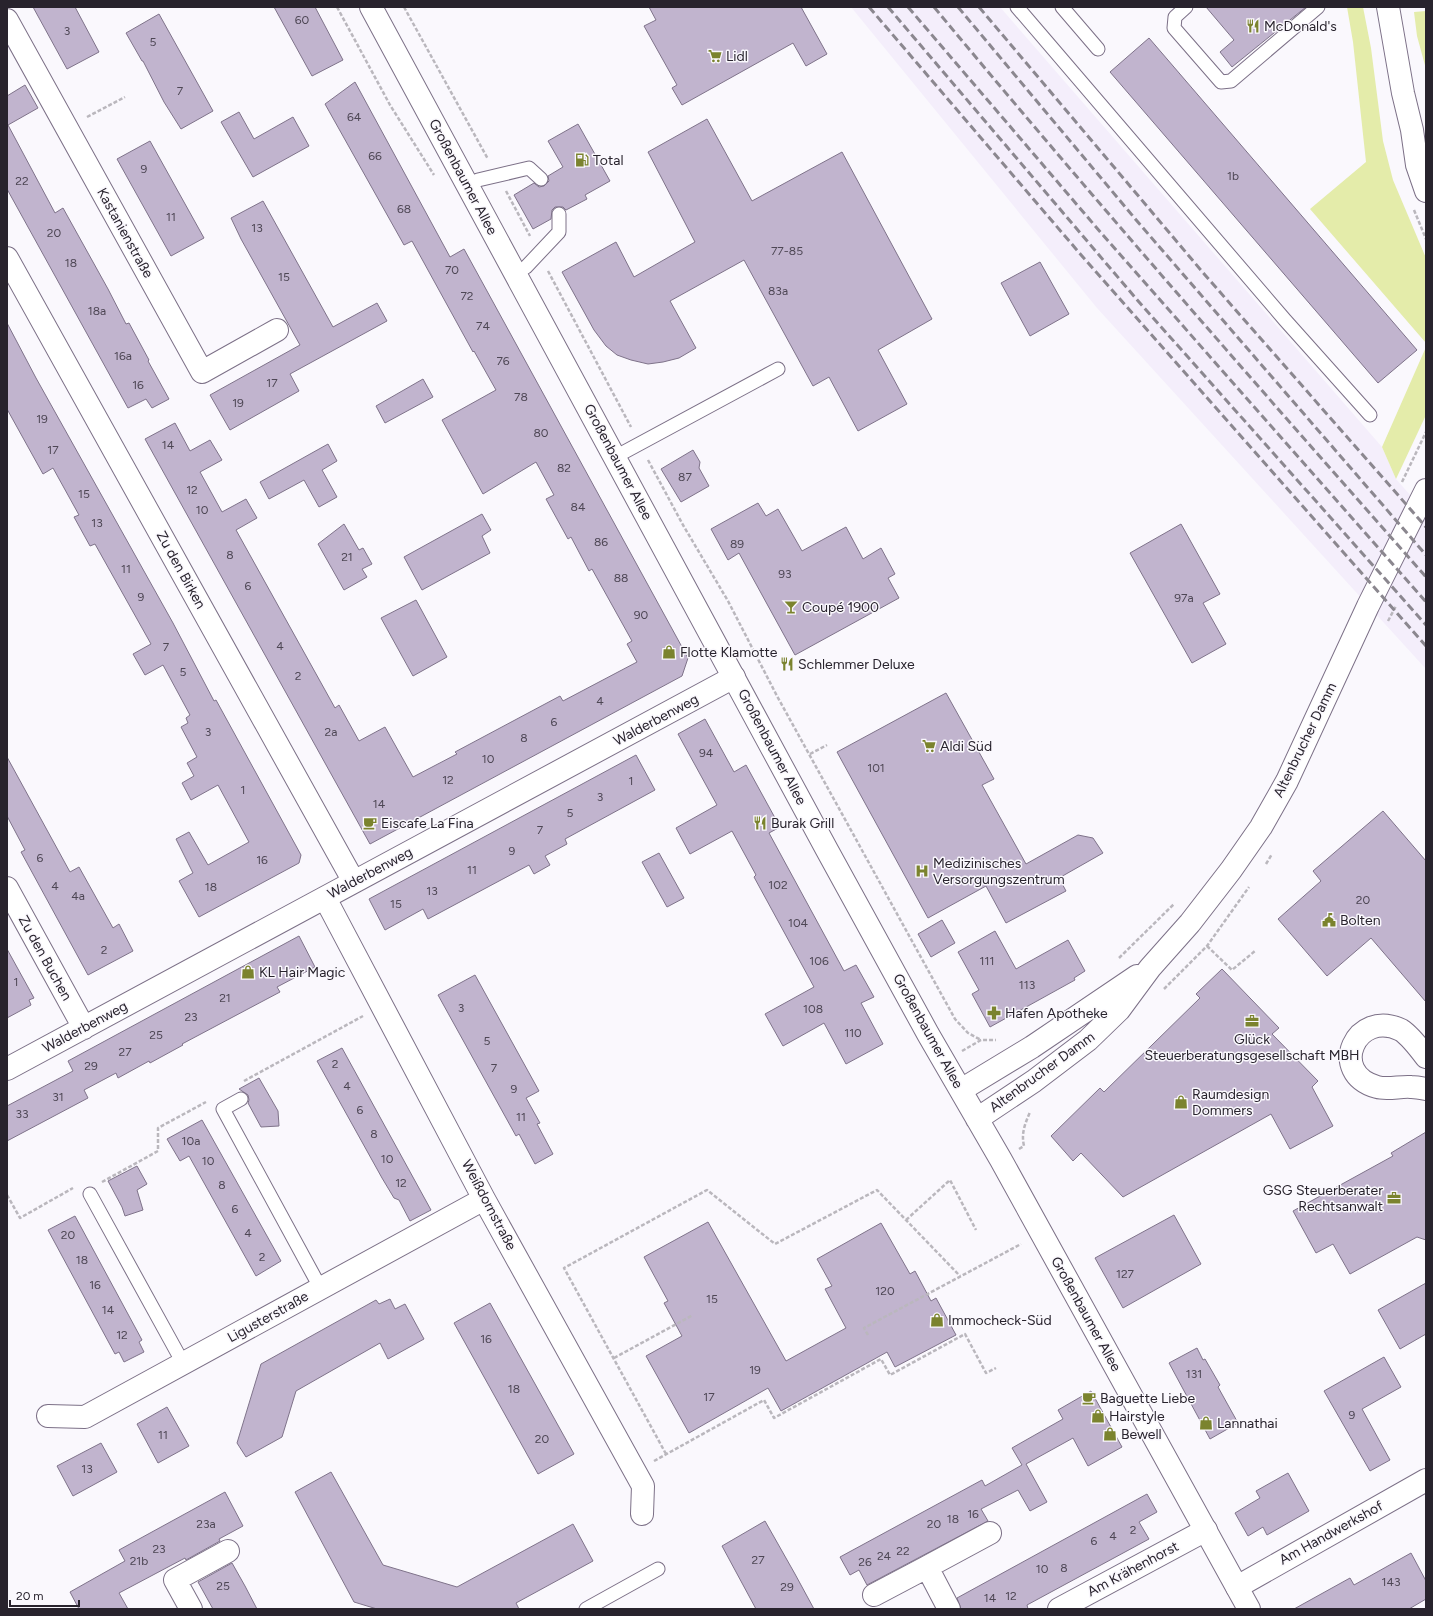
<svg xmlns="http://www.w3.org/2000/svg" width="1433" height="1616" font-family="Figtree,sans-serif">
<rect width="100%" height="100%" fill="#faf8fd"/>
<path fill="#f4eefb" d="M851 7H1000L1382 447 1396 479 1426 513V669L1097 308Z"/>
<path fill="#e4ecaa" d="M1347 7H1363L1371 48 1383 141 1393 180 1426 258V343L1310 209 1366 162 1353 42Z
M1426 11V69L1417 36 1414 12Z
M1426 347V415L1396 479 1382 447Z"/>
<path fill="#c1b4ce" stroke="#7f738a" d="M33 7H75L99 52 67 69Z
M274 7H315L343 60 312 76Z
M649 7H801L827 54 806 66 793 43 682 105 672 88 677 85 644 26 656 20Z
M1206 7H1306L1232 67 1220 52 1234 40Z
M159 14 213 111 181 129 164 102 143 61H142L126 33Z
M1149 38 1417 350 1378 383 1110 72Z
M355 82 450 257 464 249 688 658 682 676 370 844 145 439 175 423 190 451 210 440 222 460 200 472 222 512 246 499 257 518 236 530 335 708 339 705 359 741 385 727 413 777 457 754 455 752 560 696 563 701 637 662 627 644 632 641 592 569 589 571 571 537 568 539 546 499 554 495 536 462 483 494 442 420 496 390 474 351 473 352 412 241 404 245 325 104Z
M25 85 38 108 8 125 55 213 63 208 108 289 126 324 129 323 149 360 148 361 169 399 152 408 146 399 128 408 7 189V96Z
M239 112 254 139 293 117 309 146 253 177 221 122Z
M707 119 752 201 842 152 932 319 878 350 907 404 858 431 829 377 813 386 744 260 670 301 696 348 679 358 663 362 648 364 631 360 617 355 606 346 594 330 562 272 616 242 634 277 695 242 648 152Z
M578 124 610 181 585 195 587 199 566 210 563 207H555L552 210 551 219 533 229 514 195 534 183 539 187 544 186 549 181 548 176 563 167 548 141Z
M150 141 204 238 171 256 117 159Z
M263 201 333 327 377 303 387 321 290 374 299 391 230 430 210 395 300 345 241 239 231 218Z
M1040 262 1069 314 1030 336 1001 283Z
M7 323 36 378 173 623 214 701 216 700 301 855 299 863 199 917 179 881 193 873 176 839 189 832 208 865 249 842 218 785 191 800 182 783 194 776 187 763 197 757 181 727 188 723 186 718 190 715 163 665 145 675 133 654 151 644 95 544 90 546 74 517 79 515 53 468 43 474 7 409Z
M423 379 433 397 385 423 376 406Z
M328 444 337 461 322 470 337 497 319 507 304 480 269 499 260 482Z
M693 450 700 462 699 468 709 486 681 502 661 469Z
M758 503 766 516 778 509 802 551 846 527 863 559 881 548 895 574 888 578 899 598 795 655 739 553 728 560 711 529Z
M482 514 491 530 482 536 490 553 422 590 404 557Z
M344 524 359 550 363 548 372 564 362 569 367 577 344 590 318 544Z
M1181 524 1220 594 1203 603 1226 644 1192 663 1130 553Z
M416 600 447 657 413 676 381 618Z
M946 693 994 779 982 785 1026 864 1078 835 1093 838 1103 853 1059 878 1066 891 1006 923 986 886 928 918 837 752Z
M705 719 734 772 746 765 780 827 769 833 844 971 856 965 874 997 861 1003 883 1044 846 1064 824 1023 783 1046 765 1014 814 987 754 877 756 875 732 831 690 854 676 828 717 805 678 734Z
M636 755 655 790 565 839 567 844 545 856 550 865 534 874 529 865 428 919 423 909 385 930 369 899Z
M7 757 70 872 79 867 113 928 119 924 133 951 88 975 21 852 25 850 7 816Z
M1383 811 1426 861V1002L1371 938 1327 976 1278 919 1321 881 1313 871Z
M659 853 684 898 667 907 642 862Z
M942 920 955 943 931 957 918 934Z
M995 931 1016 969 1068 940 1085 971 1074 978 1075 980 990 1027 972 994 979 990 958 952Z
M299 936 315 967 277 987 280 992 182 1044 183 1045 150 1063 149 1061 118 1078 116 1073 84 1090 88 1098 7 1141V1106L73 1071 68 1061Z
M7 949 34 998 29 1000 31 1005 7 1018Z
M1222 969 1279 1028 1272 1034 1318 1081 1312 1087 1333 1126 1290 1149 1271 1114 1123 1197 1081 1153 1073 1161 1051 1136 1100 1088 1104 1092 1200 998 1196 994Z
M475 975 539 1091 526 1098 540 1123 537 1124 553 1154 535 1164 519 1134 516 1136 438 995Z
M342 1048 431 1210 410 1221 399 1200 394 1198 382 1178 317 1061Z
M259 1078 278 1111 279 1126 261 1127 248 1103 249 1100 248 1095 239 1089Z
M202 1120 281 1261 256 1276 189 1156 180 1161 167 1139Z
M1426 1132V1240L1417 1237 1350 1274 1333 1244 1316 1253 1293 1211 1393 1156 1391 1153Z
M137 1166 147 1184 137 1190 143 1210 125 1216 122 1207 108 1181Z
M1174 1215 1201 1264 1123 1308 1095 1258Z
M75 1216 142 1340 139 1342 144 1352 124 1362 119 1352 115 1354 48 1230Z
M708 1222 786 1361 846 1328 825 1289 832 1286 817 1259 881 1223 910 1274 915 1271 931 1301 936 1298 956 1335 895 1367 887 1352 781 1411 768 1388 689 1433 646 1356 682 1336 664 1303 668 1301 644 1257Z
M1426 1283V1334L1400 1349 1378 1310Z
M390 1299 395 1309 405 1304 424 1339 388 1359 380 1343 296 1391 282 1437 246 1457 237 1443 261 1364 376 1300 379 1304Z
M490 1303 574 1454 538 1474 454 1323Z
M1197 1348 1203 1360 1205 1359 1220 1385 1218 1387 1238 1423 1210 1439 1169 1363Z
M1384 1357 1401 1387 1362 1409 1390 1460 1370 1471 1324 1391Z
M1091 1391 1122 1447 1088 1466 1073 1438 1026 1464 1047 1502 1030 1511 1018 1490 981 1509 988 1521 867 1585 859 1570 850 1575 840 1557 982 1480 985 1486 1022 1465 1012 1448 1063 1419 1058 1410Z
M167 1407 189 1446 158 1463 137 1424Z
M101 1443 117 1472 73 1496 57 1466Z
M331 1472 383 1565 457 1587 573 1524 593 1561 516 1603 519 1609H377L354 1602 295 1492Z
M1288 1473 1309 1511 1267 1535 1263 1527 1248 1536 1235 1513 1260 1498 1256 1491Z
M225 1492 243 1526 219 1539 220 1541 186 1560 185 1558 119 1593 128 1609H79L70 1592 125 1561 119 1550Z
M1147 1494 1157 1512 1139 1522 1149 1539 1027 1605 1028 1609H961L957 1598Z
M765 1521 795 1574 814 1609H756L722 1546Z
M1411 1553 1426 1581V1599L1409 1609H1294L1350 1578 1354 1585Z
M232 1563 245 1586 257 1609H213L198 1582Z"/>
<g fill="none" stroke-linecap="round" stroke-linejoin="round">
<g stroke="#7c7087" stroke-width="15">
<path id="lane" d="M1017 7 1285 320 1370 415
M1062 7 1098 49
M1186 7 1175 17 1174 28 1221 82 1231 81 1318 7
M468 185 478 180 529 168 541 179
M515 274 526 267 559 232V214
M615 457 778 369
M241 1099 223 1109 321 1289
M90 1194 183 1363
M586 1609 658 1569"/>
</g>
<g stroke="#7c7087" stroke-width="24">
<path id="street" d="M1388 7 1403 93 1412 130 1417 165 1426 191
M7 20 202 372 277 330
M7 258 354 882
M7 888 84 1028
M325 898 484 1199 643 1486 642 1514
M1426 1057C1420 1049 1409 1035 1401 1030 1356 1008 1327 1073 1377 1087 1387 1090 1401 1086 1411 1087 1416 1087 1421 1088 1426 1089
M7 1069 734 677
M48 1416 85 1417 484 1199
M927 1567 990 1533
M1237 1587 1426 1480
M874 1595 927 1567 949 1609
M191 1609 175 1580 228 1551
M1059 1609 1206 1530"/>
</g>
<g stroke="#7c7087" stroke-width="24">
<path id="secondary" d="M371 7 827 850 928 1034 1001 1160 1249 1609
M961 1090 1032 1047 1137 976
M977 1119 1034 1081 1088 1040 1119 1010 1150 968 1190 923 1231 870 1261 827 1287 781 1368 606 1426 490"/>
</g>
<path stroke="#bab7bd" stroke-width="2.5" stroke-dasharray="4 2" stroke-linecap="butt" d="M337 7 390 105 434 175
M404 7 488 159
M87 117 125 97
M506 191 530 236
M1414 210 1426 239
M548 271 631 427
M648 460 683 525 728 601 777 696 955 1019 968 1033 981 1040
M1402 482 1426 432
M1388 621 1396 606
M810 754 827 745
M1266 864 1272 854
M1207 946 1232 970 1255 951
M1119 958 1174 904
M1164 989 1207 946 1249 887
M962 1051 981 1040H996
M244 1081 363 1016
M1019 1149 1024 1146C1021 1133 1025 1124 1030 1112
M102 1182 158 1151V1128L206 1102
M7 1195 20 1218 73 1188
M906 1220 950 1180 976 1230
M868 1335 864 1328 1021 1244
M614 1358 693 1315
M666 1454 564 1268 707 1190 775 1244 877 1190 960 1276
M654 1461 764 1400 774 1418 881 1359 890 1375 965 1334 986 1373 996 1368"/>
<use href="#lane" stroke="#fff" stroke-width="13"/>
<use href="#street" stroke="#fff" stroke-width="22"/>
<use href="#secondary" stroke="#fff" stroke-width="22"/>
<path stroke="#8b878f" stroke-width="3" stroke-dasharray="8 4" stroke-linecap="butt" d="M869 7 1082 256 1426 646
M888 7 1139 302 1426 625
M908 7 1102 234 1426 602
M934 7C1094 200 1260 389 1426 577
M958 7 1137 221 1426 555
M979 7 1205 275 1426 527"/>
</g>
<defs>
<g id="restaurant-bare" transform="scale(1.08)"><path d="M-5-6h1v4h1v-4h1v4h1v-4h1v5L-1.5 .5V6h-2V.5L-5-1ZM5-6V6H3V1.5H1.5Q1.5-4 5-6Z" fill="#7b832e" stroke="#faf8fd" stroke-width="2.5" paint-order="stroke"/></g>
<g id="supermarket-bare" transform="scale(1.08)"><path d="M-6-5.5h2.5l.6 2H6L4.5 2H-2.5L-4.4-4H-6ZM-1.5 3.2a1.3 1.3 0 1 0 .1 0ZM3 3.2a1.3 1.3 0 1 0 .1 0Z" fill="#7b832e" stroke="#faf8fd" stroke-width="2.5" paint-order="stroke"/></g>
<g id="fuel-bare" transform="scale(1.08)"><path d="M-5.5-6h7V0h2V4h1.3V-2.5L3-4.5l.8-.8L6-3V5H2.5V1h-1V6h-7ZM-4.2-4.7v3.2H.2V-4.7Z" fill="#7b832e" stroke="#faf8fd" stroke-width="2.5" paint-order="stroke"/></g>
<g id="bar-bare" transform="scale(1.08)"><path d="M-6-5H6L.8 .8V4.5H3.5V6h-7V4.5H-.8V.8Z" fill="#7b832e" stroke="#faf8fd" stroke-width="2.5" paint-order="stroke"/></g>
<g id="shop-bare" transform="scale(1.08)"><path d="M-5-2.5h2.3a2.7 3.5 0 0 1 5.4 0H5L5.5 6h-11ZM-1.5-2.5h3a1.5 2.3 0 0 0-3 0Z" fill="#7b832e" stroke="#faf8fd" stroke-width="2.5" paint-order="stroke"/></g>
<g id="cafe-bare" transform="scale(1.08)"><path d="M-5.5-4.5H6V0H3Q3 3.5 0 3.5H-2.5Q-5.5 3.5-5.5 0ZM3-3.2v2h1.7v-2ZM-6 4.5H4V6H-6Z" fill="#7b832e" stroke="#faf8fd" stroke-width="2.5" paint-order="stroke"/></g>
<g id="hospital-bare" transform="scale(1.08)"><path d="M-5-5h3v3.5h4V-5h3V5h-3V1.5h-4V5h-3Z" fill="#7b832e" stroke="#faf8fd" stroke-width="2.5" paint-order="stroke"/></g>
<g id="civic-bare" transform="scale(1.08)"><path d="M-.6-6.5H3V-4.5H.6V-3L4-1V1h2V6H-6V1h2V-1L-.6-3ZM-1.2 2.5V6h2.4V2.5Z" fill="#7b832e" stroke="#faf8fd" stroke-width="2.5" paint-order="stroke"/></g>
<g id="pharmacy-bare" transform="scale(1.08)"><path d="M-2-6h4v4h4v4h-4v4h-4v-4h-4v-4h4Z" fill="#7b832e" stroke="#faf8fd" stroke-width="2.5" paint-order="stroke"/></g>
<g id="office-bare" transform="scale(1.08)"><path d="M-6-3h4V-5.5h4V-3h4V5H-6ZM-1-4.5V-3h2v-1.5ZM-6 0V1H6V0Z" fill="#7b832e" stroke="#faf8fd" stroke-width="2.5" paint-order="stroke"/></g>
</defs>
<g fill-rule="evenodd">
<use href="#restaurant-bare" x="1253" y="26"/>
<use href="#supermarket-bare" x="715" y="56"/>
<use href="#fuel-bare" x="582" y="160"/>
<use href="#bar-bare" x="791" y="607"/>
<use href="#shop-bare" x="669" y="652"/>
<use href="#restaurant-bare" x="787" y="664"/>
<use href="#supermarket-bare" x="929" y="746"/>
<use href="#cafe-bare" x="370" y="823"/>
<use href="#restaurant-bare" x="760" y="823"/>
<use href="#hospital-bare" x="922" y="871"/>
<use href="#civic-bare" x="1329" y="920"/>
<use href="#shop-bare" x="248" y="972"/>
<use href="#pharmacy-bare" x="994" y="1013"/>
<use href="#office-bare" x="1252" y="1021"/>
<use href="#shop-bare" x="1181" y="1102"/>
<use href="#office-bare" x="1394" y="1198"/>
<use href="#shop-bare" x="937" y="1320"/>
<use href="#cafe-bare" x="1089" y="1398"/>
<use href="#shop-bare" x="1098" y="1416"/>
<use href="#shop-bare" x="1206" y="1423"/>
<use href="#shop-bare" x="1110" y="1434"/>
</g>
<g text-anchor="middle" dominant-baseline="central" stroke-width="3" stroke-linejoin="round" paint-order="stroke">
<g font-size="12" fill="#4e4755">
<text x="302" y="20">60</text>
<text x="67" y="31">3</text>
<text x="153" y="42">5</text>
<text x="180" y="91">7</text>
<text x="354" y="117">64</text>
<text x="375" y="156">66</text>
<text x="144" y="169">9</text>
<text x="1233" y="176">1b</text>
<text x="22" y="181">22</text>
<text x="404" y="209">68</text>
<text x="171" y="217">11</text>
<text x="257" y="228">13</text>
<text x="54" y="233">20</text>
<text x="787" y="251">77-85</text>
<text x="71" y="263">18</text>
<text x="452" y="270">70</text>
<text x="284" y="277">15</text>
<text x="778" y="291">83a</text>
<text x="467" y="296">72</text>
<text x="97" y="311">18a</text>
<text x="483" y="326">74</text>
<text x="123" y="356">16a</text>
<text x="503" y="361">76</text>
<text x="272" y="383">17</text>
<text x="138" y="385">16</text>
<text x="521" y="397">78</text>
<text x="238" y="403">19</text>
<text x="42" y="419">19</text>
<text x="541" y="433">80</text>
<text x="168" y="445">14</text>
<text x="53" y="450">17</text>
<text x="564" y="468">82</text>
<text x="685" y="477">87</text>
<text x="192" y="490">12</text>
<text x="84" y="494">15</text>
<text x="578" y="507">84</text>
<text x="202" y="510">10</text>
<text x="97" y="523">13</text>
<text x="601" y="542">86</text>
<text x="737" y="544">89</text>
<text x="230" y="555">8</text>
<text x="347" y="557">21</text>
<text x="126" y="569">11</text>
<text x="785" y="574">93</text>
<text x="621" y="578">88</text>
<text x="248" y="586">6</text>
<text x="141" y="597">9</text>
<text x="1184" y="598">97a</text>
<text x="641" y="615">90</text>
<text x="280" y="646">4</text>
<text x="166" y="647">7</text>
<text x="183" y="672">5</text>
<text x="298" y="676">2</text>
<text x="600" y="701">4</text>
<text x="554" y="722">6</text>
<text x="208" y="732">3</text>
<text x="331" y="732">2a</text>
<text x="524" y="738">8</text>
<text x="706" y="753">94</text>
<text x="488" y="759">10</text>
<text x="876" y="768">101</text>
<text x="448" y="780">12</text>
<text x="631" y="781">1</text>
<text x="243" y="790">1</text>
<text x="600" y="797">3</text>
<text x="379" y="804">14</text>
<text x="570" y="813">5</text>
<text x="540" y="830">7</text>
<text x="512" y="851">9</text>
<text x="40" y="858">6</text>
<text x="262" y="860">16</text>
<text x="472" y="870">11</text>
<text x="778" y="885">102</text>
<text x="55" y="886">4</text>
<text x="211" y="887">18</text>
<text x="432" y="891">13</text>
<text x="78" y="896">4a</text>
<text x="1363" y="900">20</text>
<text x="396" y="904">15</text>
<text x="798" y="923">104</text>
<text x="104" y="950">2</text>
<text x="819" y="961">106</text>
<text x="987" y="961">111</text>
<text x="16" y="982">1</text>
<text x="1027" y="985">113</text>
<text x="225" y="998">21</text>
<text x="461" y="1008">3</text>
<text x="813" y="1009">108</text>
<text x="191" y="1017">23</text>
<text x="853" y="1033">110</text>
<text x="156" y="1035">25</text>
<text x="487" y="1041">5</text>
<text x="125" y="1052">27</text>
<text x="335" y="1064">2</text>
<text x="91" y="1066">29</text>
<text x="494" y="1068">7</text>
<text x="347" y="1086">4</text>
<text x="514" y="1089">9</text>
<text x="58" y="1097">31</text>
<text x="360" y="1110">6</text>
<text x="22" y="1114">33</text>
<text x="521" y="1117">11</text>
<text x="374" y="1134">8</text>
<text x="191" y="1141">10a</text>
<text x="387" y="1159">10</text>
<text x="208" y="1161">10</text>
<text x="401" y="1183">12</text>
<text x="222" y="1185">8</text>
<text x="235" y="1209">6</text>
<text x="248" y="1233">4</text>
<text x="68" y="1235">20</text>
<text x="262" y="1257">2</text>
<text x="82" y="1260">18</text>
<text x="1125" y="1274">127</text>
<text x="95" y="1285">16</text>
<text x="885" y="1291">120</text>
<text x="712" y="1299">15</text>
<text x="108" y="1310">14</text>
<text x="122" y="1335">12</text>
<text x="486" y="1339">16</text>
<text x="755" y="1370">19</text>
<text x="1194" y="1374">131</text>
<text x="514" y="1389">18</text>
<text x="709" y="1397">17</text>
<text x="1352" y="1415">9</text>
<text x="163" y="1435">11</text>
<text x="542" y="1439">20</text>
<text x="87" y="1469">13</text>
<text x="973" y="1514">16</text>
<text x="953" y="1519">18</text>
<text x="206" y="1524">23a</text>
<text x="934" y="1524">20</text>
<text x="1133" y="1530">2</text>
<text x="1113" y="1536">4</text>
<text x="1094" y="1541">6</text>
<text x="159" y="1549">23</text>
<text x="903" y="1551">22</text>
<text x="884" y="1556">24</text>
<text x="758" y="1560">27</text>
<text x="139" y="1561">21b</text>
<text x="865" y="1562">26</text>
<text x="1064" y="1568">8</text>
<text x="1042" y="1569">10</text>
<text x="1391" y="1582">143</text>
<text x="223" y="1586">25</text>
<text x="787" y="1587">29</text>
<text x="1011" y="1596">12</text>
<text x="990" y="1598">14</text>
</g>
<g font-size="14" fill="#28232d" stroke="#faf8fd" text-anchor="start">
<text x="1264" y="26">McDonald's</text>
<text x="726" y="56">Lidl</text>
<text x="593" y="160">Total</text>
<text x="802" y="607">Coupé 1900</text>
<text x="680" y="652">Flotte Klamotte</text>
<text x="798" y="664">Schlemmer Deluxe</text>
<text x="940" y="746">Aldi Süd</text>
<text x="381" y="823">Eiscafe La Fina</text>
<text x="771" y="823">Burak Grill</text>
<text x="933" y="863">Medizinisches<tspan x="933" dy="16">Versorgungszentrum</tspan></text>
<text x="1340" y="920">Bolten</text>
<text x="259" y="972">KL Hair Magic</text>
<text x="1005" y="1013">Hafen Apotheke</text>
<text x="1252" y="1039" text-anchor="middle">Glück<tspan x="1252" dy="16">Steuerberatungsgesellschaft MBH</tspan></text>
<text x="1192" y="1094">Raumdesign<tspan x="1192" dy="16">Dommers</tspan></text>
<text x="1383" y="1190" text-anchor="end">GSG Steuerberater<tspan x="1383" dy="16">Rechtsanwalt</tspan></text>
<text x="948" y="1320">Immocheck-Süd</text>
<text x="1100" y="1398">Baguette Liebe</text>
<text x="1109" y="1416">Hairstyle</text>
<text x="1217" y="1423">Lannathai</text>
<text x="1121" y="1434">Bewell</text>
</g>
<g font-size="14" fill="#28232d" stroke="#faf8fd">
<text transform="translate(463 177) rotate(62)">Großenbaumer Allee</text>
<text transform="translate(125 233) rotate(61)">Kastanienstraße</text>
<text transform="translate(618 462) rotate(62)">Großenbaumer Allee</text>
<text transform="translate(181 570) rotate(61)">Zu den Birken</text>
<text transform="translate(656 720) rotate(-28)">Walderbenweg</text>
<text transform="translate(1305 740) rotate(-64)">Altenbrucher Damm</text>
<text transform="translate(772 747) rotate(62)">Großenbaumer Allee</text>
<text transform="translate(370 873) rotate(-28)">Walderbenweg</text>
<text transform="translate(45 958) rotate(61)">Zu den Buchen</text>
<text transform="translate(85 1027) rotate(-28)">Walderbenweg</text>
<text transform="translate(928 1031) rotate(61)">Großenbaumer Allee</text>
<text transform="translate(1042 1072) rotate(-36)">Altenbrucher Damm</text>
<text transform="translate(489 1205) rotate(62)">Weißdornstraße</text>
<text transform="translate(1086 1314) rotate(61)">Großenbaumer Allee</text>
<text transform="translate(268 1317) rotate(-29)">Ligusterstraße</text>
<text transform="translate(1331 1533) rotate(-29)">Am Handwerkshof</text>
<text transform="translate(1133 1569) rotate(-28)">Am Krähenhorst</text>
</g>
</g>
<rect width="1433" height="1616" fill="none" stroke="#28232d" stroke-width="16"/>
<path d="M10 1600v6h69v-6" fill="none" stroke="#28232d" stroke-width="2"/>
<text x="16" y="1600" font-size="12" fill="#28232d" stroke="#faf8fd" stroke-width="3" paint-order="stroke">20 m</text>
</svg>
